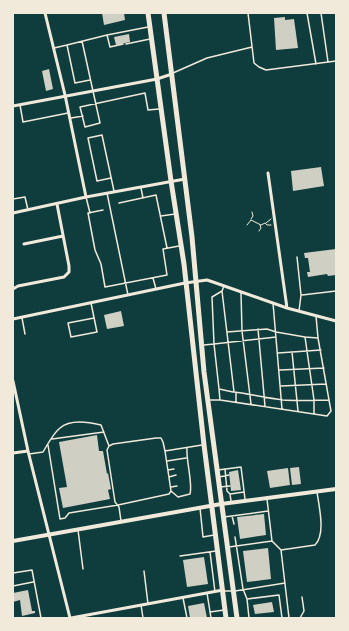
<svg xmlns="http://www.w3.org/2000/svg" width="349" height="631" font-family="Ubuntu,sans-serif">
<rect width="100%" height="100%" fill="#0f3d3e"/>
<path fill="#cfcfc3" d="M102 13H124L125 20 104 25Z
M285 17V20L294 19 298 48 276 50 274 18Z
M129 34 130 42 116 45 114 37Z
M49 69 53 89 46 91 42 71Z
M321 167 324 186 293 191 291 171Z
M336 249V275L328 276 327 274 308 277 307 272H310L308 258H305L304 253Z
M121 311 124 326 107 329 104 315Z
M97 435 99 451H103L107 474 108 473 111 489 108 490 110 499 63 508 59 488 67 487 59 442Z
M299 467 301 484 292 485 290 468Z
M288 468 290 485 270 488 267 471Z
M238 470 241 490 231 491 229 472Z
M264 514 266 535 240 539 237 517Z
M268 548 271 579 247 582 243 551Z
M204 557 208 584 187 587 183 560Z
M28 590 32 611H35V613L22 616 20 600 13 602V593Z
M272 602 274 612 255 614 253 605Z
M204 603 207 618H190L188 606Z"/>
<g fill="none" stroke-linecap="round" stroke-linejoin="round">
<path stroke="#f1e9da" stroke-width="1" d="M251 219 253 216 252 212
M266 223 271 219
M247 225 251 220 261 225 265 223 267 225H271
M259 231 261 228 260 225"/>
<path stroke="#f1e9da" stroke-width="1.5" d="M248 13 254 63 259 67 266 70 336 61
M307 13 316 64
M321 13 328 62
M82 41C88 69 94 96 100 123L85 127 80 107 145 93 148 110 159 109
M123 44 110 47 107 35 148 27
M126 44 150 39
M54 48 67 45
M173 73 207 58 252 47
M90 80 75 83 67 45 107 35
M20 105 23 122 68 113
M71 118 83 116
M111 178 97 181 88 138 102 135 114 191
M141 188 143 198
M107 193 128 295
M86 197 90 213
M13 199 25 197 28 210
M119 203 156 195 167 248
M103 210 88 213 95 250 101 264 105 287 167 275 163 249 179 246
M161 216 175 214
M297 257 301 295 299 311
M153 278 156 289
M222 291 234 392C250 394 266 398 283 400 298 401 314 400 329 400L318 338 305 337 314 400V414
M241 293 242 331 251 404
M302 295 336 291
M91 303 97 332 71 337 68 323 94 318
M273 303 282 409
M316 316 318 338
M22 318 25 334
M258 329 265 406
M227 332 267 329 276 332 305 337
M204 345 214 344 212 297 222 291 224 286
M292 352 298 411
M278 353 321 350
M280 370 324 368
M281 386 326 384
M219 389 220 400 327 416 331 411 329 400
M233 392 219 389 214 344 276 337
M236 392V402
M210 400H220
M52 439 104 432
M48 445 60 519 65 518 69 513 118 505 169 494 171 491 165 451
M29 454 43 452C47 445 55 432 60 428 70 419 89 422 101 425L109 446
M167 461 186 458
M225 469 227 491 230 494
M168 470 174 469
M218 470 241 467 245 499
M169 477 176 475
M219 477 229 475
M171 487 177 486
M220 487 230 486
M171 491 178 497 190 494C193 484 186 461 187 448
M231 501 230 494 244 492
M200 508 203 537 214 535
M232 516 234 524
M224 517 268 511
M121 521 119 507 115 502 107 450 109 446 113 444 156 438H161L163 442 165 451 202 445
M78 530 83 569
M235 537 243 589 247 599 249 618
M272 541 281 550 315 545C326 534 319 507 317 492
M229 547 272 541 267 499
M281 550 289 618
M210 552 215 592
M180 556 216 551
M144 571 148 604
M13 573 32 570 41 618
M13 586 33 582
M223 591H232
M235 591 285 583
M207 593 211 618
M183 598 187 618
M247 599 279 595 282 618
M141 605 143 618
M210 612 224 610
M300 618 304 611 302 597"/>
<path stroke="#f1e9da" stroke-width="3" d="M45 13 65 95 86 197
M13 106 157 79 172 74
M268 173 287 308
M13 213 86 197 185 179
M24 244 63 236
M13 289 18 286 64 277 69 272V266L57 204
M13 319 185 283 207 280 213 282 287 308 336 321
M13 381 28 451 70 618
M13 453 28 451
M71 618 223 590"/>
<path stroke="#f1e9da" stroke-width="4" d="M13 541 221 504 336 489"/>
<path stroke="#f1e9da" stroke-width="5" d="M148 13 171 181 184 264 204 445 226 618
M164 13 192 237 204 372 237 618"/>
</g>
<rect width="349" height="631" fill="none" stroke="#f1e9da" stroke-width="28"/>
</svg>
